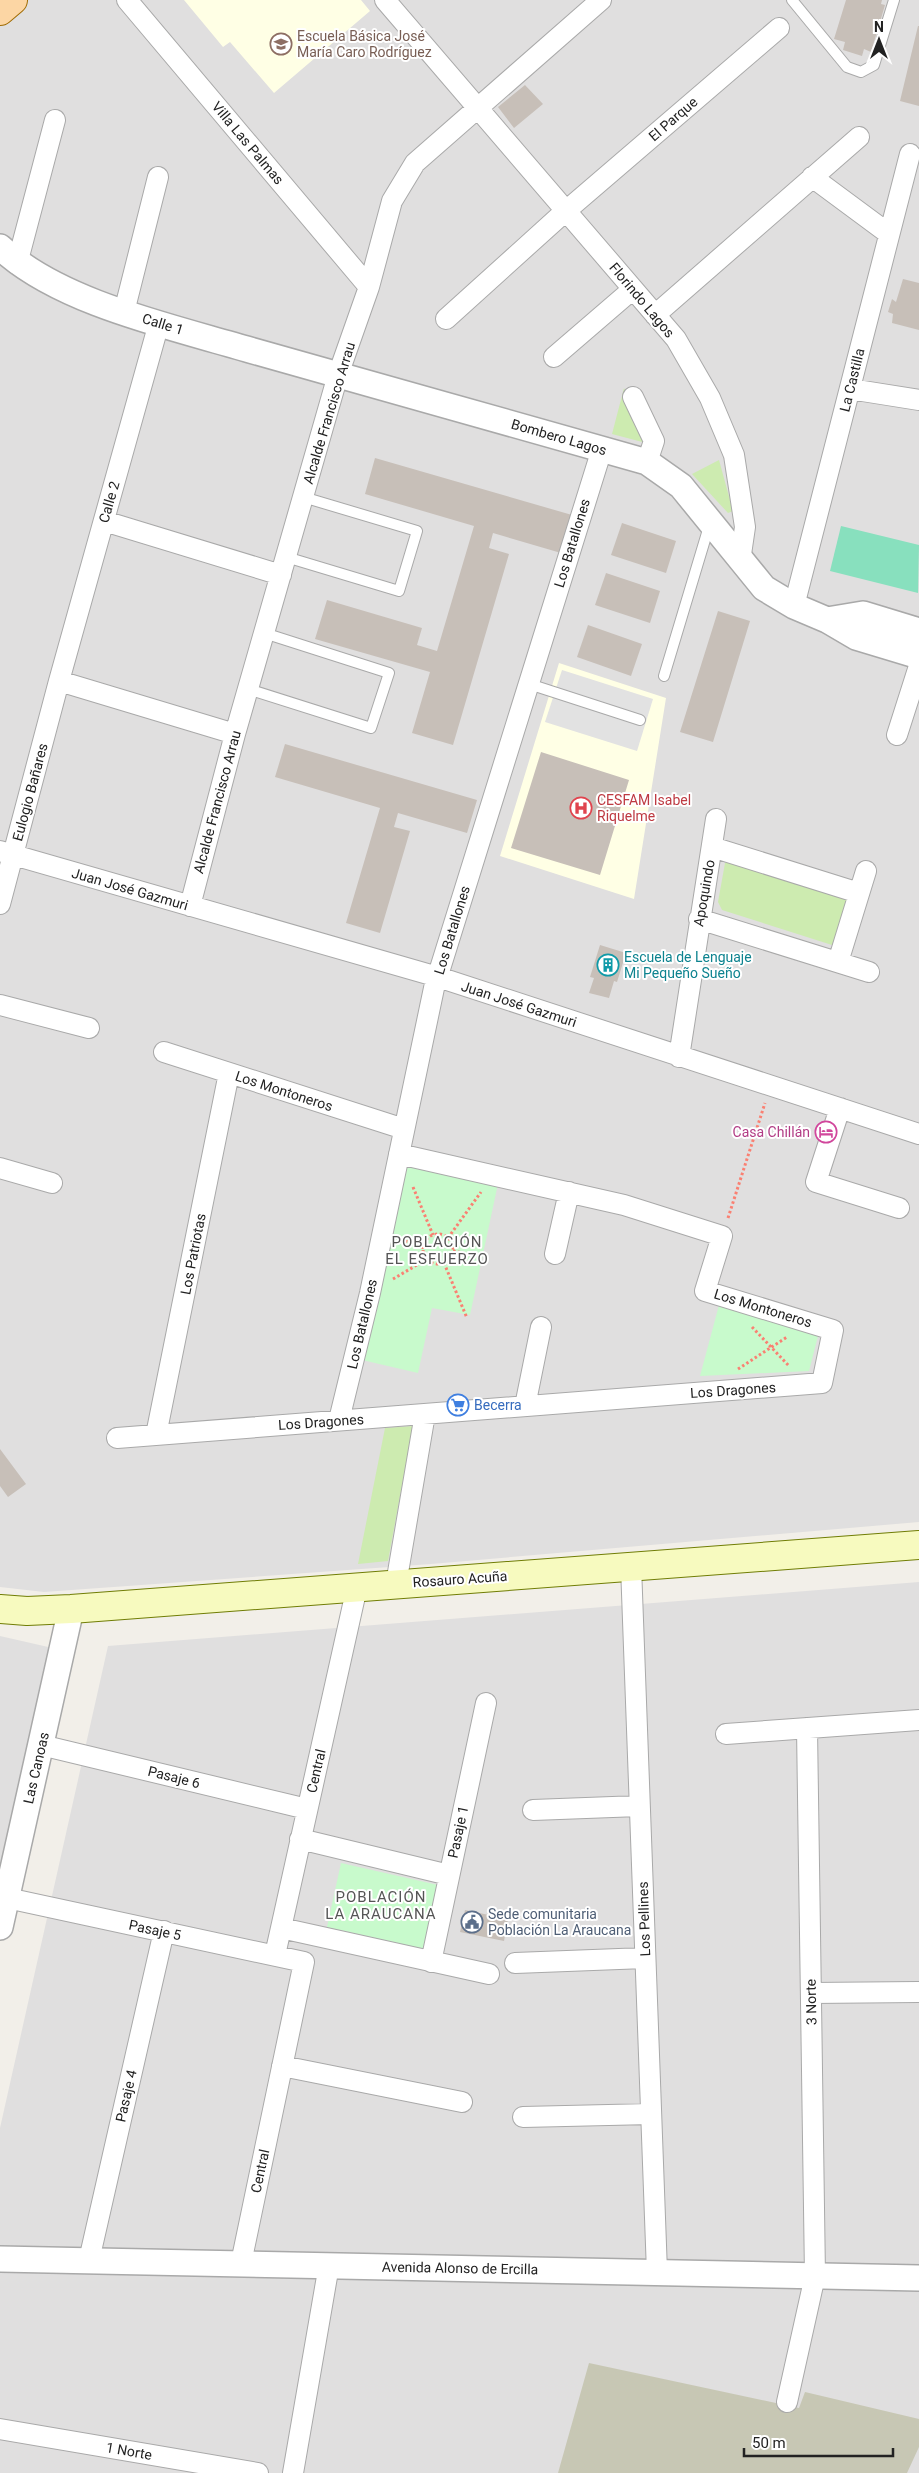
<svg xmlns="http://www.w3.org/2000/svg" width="919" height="2473" font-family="Roboto,sans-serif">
<rect width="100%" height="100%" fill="#f2efe9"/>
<path fill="#e0dfdf" d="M27 0H919V1522L431 1564 44 1592 0 1587V24Z
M919 1582V2473H0V2128L108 1646Z
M0 1636 57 1649 0 1889Z"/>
<path fill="#ffffe5" d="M184 0H361L370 11 274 93 230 42 223 47Z
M559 663 666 698 634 899 500 856Z"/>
<path fill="#c7c7b4" d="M589 2363 799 2408 805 2392 919 2419V2447L907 2473H558Z"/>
<path fill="#cdebb0" d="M624 388 647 438 646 443 612 434Z
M719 460 733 511 728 513 692 474Z
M733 859 847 896C852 908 842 937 832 945L722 910 718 902 725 863Z
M413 1426 388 1561 358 1564 385 1428Z"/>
<path fill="#c8facc" d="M405 1159 499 1179 470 1315 432 1308 418 1373 362 1360Z
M719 1305 819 1332 809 1371 700 1376Z
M341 1863 438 1885 424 1949 327 1927Z"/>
<path fill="#88e0be" d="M841 526 919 545 918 593 830 571Z"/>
<path fill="#e2e2e2" d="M562 670 653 699 637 751 545 722Z"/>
<path fill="#c7bfb8" d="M846 0H882L881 4 885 5 871 52 864 49 862 56 843 50 845 42 834 39Z
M918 26H919V106L900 101Z
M525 85 543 104 514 128 498 107Z
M903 279 919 283V330L892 323 893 314 888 312 892 299 896 302Z
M375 458 572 515 561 553 493 533 489 548 509 554 453 745 412 733 430 672 315 639 327 600 422 628 417 645 437 651 474 526 365 494Z
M622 523 676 541 666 573 611 555Z
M606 573 660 591 650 623 595 605Z
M718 611 750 621 713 742 680 732Z
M588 625 642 644 631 676 577 657Z
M285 744 477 800 467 833 398 813 394 827 410 831 380 933 346 923 380 808 275 777Z
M541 752 629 780 600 875 511 848Z
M600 945 626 953 617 982 614 981 609 998 589 993 594 978 590 977Z
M0 1449 26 1484 8 1497 0 1486Z
M465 1910 508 1919 504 1941 460 1932Z"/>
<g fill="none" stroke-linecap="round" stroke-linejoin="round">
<g stroke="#a9a9a9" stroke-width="12">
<path id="service" d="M792 0 847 67 861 72 874 65 894 0
M286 557 399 591 417 531 303 497
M664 676 710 523
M529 684 640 720
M248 689 371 728 389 673 264 633"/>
</g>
<g stroke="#a9a9a9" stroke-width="22">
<path id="minor" d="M127 0 369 287
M385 0 676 339 710 398 734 455 745 527 740 561
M812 177 889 234
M17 264 55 120
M124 312 158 177
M655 315 859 137
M446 319 560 216 779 28
M554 357 633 289
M850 389 919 400
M633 397 654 441 647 462
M104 521 281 575
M794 606 910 154
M59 681 235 734
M897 735 919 666
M712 847 859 893
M0 851 438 977 919 1134
M0 904 59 681 159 323
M190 906 235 734 338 375 369 287 392 201 415 163 601 0
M699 919 869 972
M838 962 866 871
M0 1005 89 1028
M164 1052 404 1129
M679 1057 716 819
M840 1108 816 1182 899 1208
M0 1168 52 1183
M555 1254 569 1192
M525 1406 541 1327
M339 1420 370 1293 434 988 602 449
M156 1435 229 1073
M117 1438 822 1383 833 1330 705 1291 722 1236 624 1205 399 1154
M631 1566 657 2272
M396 1584 425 1414
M726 1734 919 1720
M41 1745 307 1809
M533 1810 639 1806
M300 1839 449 1875
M7 1898 304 1962 241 2263
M281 1928 489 1974
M275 1955 357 1587
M431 1962 486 1703
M515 1963 645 1958
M811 1993 919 1992
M282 2066 462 2102
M523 2117 651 2114
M89 2260 164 1931
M787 2402 815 2276 807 1728
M0 2429 258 2473
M293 2473 329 2265"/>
</g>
<g stroke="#a9a9a9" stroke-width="28">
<path id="tertiary" d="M0 247C59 303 173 327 250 350 382 388 515 424 647 462L681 486 764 588 794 606 827 620 856 637 919 656
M827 620 863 614 919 631
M0 1927 71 1609
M0 2259 919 2278"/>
</g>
<g stroke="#707d05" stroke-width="30">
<path id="secondary" d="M0 1609 27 1611 71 1609 919 1545"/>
</g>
<g stroke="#a06b00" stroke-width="30">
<path id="primary" d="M0 11 13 0"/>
</g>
<path stroke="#fa8072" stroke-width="3" stroke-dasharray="2.5 2.5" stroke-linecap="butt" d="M413 1187 433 1235
M728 1218 765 1103
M423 1249a15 15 0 1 1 30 0a15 15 0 1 1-30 0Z
M448 1238 481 1192
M400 1240 424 1245
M453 1251 481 1257
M444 1263 467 1318
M393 1279 427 1259
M752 1327 789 1366
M738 1369 787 1337"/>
<use href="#service" stroke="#fff" stroke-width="10"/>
<use href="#minor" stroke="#fff" stroke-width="20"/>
<use href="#tertiary" stroke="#fff" stroke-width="25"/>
<use href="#secondary" stroke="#f7fabf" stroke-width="28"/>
<use href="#primary" stroke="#fcd6a4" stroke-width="28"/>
</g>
<defs>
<g id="school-ring" transform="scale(1.125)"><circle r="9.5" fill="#fff" stroke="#8d6e63" stroke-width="1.5"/><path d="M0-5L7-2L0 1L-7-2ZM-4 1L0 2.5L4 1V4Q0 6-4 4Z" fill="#8d6e63"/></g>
<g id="hospital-ring" transform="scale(1.125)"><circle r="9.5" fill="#fff" stroke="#e0444e" stroke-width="1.5"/><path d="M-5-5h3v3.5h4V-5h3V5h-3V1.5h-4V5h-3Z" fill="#e0444e"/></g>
<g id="building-ring" transform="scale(1.125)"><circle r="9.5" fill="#fff" stroke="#0f9aa8" stroke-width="1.5"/><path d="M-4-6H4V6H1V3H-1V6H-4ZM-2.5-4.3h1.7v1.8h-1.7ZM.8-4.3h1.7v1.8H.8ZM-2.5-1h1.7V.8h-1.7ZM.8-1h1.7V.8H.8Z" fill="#0f9aa8"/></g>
<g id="hotel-ring" transform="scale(1.125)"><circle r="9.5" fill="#fff" stroke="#d1479c" stroke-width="1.5"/><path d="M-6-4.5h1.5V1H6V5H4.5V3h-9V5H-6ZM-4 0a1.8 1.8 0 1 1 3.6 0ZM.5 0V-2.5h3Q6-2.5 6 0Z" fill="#d1479c"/></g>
<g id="supermarket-ring" transform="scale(1.125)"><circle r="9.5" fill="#fff" stroke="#3f7fe0" stroke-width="1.5"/><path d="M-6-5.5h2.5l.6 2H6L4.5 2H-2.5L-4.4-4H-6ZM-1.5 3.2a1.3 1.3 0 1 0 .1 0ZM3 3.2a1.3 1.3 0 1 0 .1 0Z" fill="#3f7fe0"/></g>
<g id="civic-ring" transform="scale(1.125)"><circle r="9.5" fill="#fff" stroke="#5c6f8a" stroke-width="1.5"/><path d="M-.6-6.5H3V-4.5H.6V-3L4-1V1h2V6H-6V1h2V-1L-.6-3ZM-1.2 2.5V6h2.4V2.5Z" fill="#5c6f8a"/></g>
</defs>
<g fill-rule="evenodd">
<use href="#school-ring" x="281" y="44"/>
<use href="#hospital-ring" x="581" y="808"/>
<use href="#building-ring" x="608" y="965"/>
<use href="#hotel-ring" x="826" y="1132"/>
<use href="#supermarket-ring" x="458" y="1405"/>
<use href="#civic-ring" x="472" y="1922"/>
</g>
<g text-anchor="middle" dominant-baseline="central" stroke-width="4" stroke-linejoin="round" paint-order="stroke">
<g font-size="14" fill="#785e54" stroke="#fff" text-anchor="start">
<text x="297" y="36">Escuela Básica José<tspan x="297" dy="16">María Caro Rodríguez</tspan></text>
</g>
<g font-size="14" fill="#222" stroke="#fff">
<text transform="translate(673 119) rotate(-41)">El Parque</text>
<text transform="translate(248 143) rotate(50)">Villa Las Palmas</text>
<text transform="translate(642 300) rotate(50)">Florindo Lagos</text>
<text transform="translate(163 324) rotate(17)">Calle 1</text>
<text transform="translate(852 380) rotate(-76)">La Castilla</text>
<text transform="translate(329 413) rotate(-73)">Alcalde Francisco Arrau</text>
<text transform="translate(559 437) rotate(16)">Bombero Lagos</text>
<text transform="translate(109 502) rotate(-74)">Calle 2</text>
<text transform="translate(572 543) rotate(-73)">Los Batallones</text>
<text transform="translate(30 792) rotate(-75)">Eulogio Bañares</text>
<text transform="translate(217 802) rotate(-75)">Alcalde Francisco Arrau</text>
<text transform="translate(130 889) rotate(16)">Juan José Gazmuri</text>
<text transform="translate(704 893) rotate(-80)">Apoquindo</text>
<text transform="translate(452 930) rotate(-73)">Los Batallones</text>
<text transform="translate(519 1004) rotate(18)">Juan José Gazmuri</text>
<text transform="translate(284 1091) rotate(18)">Los Montoneros</text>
<text transform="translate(193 1254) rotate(-79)">Los Patriotas</text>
<text transform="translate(763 1308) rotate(17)">Los Montoneros</text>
<text transform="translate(362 1324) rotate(-77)">Los Batallones</text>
<text transform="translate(733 1390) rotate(-4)">Los Dragones</text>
<text transform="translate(321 1422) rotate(-4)">Los Dragones</text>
<text transform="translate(460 1579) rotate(-4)">Rosauro Acuña</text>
<text transform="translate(36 1768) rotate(-77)">Las Canoas</text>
<text transform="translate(316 1771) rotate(-77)">Central</text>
<text transform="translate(174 1777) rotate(14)">Pasaje 6</text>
<text transform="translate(458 1832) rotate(-78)">Pasaje 1</text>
<text transform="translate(644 1919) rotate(-92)">Los Pellines</text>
<text transform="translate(155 1930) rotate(12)">Pasaje 5</text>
<text transform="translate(811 2002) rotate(-91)">3 Norte</text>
<text transform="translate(126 2096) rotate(-77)">Pasaje 4</text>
<text transform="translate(260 2171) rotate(-78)">Central</text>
<text transform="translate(460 2268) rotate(1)">Avenida Alonso de Ercilla</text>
<text transform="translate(129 2451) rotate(10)">1 Norte</text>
</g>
<g font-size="14" fill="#be3a42" stroke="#fff" text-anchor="start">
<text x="597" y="800">CESFAM Isabel<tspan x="597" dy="16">Riquelme</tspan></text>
</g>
<g font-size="14" fill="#0d838f" stroke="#fff" text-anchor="start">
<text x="624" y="957">Escuela de Lenguaje<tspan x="624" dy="16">Mi Pequeño Sueño</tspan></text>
</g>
<g font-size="14" fill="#b23c85" stroke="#fff" text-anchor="end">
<text x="810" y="1132">Casa Chillán</text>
</g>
<g font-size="14" fill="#366cbe" stroke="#fff" text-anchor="start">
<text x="474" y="1405">Becerra</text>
</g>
<g font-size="14" fill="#4e5e75" stroke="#fff" text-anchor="start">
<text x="488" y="1914">Sede comunitaria<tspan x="488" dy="16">Población La Araucana</tspan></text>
</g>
<g font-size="15" letter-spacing="1" fill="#555" stroke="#fff">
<text x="437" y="1242">POBLACIÓN<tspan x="437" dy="17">EL ESFUERZO</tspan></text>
<text x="381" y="1897">POBLACIÓN<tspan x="381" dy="17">LA ARAUCANA</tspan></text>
</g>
</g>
<g transform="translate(879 40)" stroke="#ffffff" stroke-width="4" paint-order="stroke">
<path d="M0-4L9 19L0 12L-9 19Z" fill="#222222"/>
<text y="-8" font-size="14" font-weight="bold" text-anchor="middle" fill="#222222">N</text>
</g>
<path d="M744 2448v8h149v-8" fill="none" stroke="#222222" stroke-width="2.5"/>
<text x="752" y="2448" font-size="15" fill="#222222" stroke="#ffffff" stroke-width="4" paint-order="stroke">50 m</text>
</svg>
